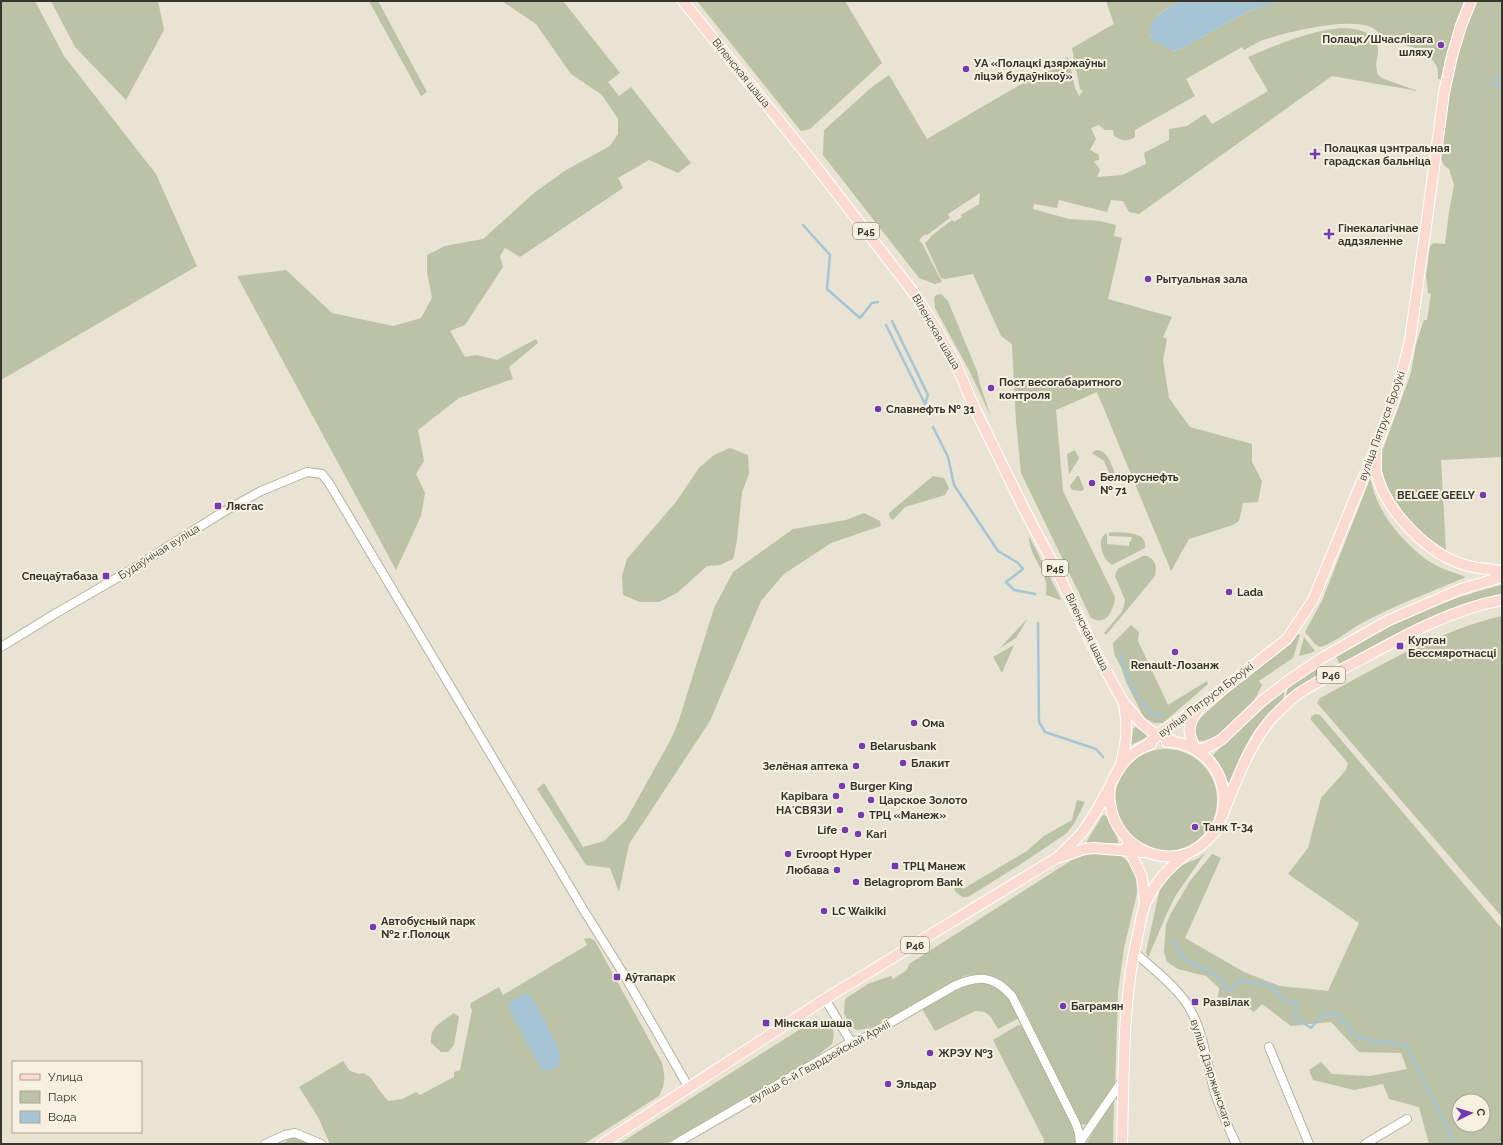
<svg xmlns="http://www.w3.org/2000/svg" width="1503" height="1145" font-family="Raleway,sans-serif">
<rect width="100%" height="100%" fill="#e8e3d3"/>
<path fill="#bbc2a5" fill-rule="evenodd" d="M1 1H35L64 56 156 174 197 266 1 380Z
M51 1H158L164 30 126 100 75 47Z
M369 1H378L427 92 421 96Z
M502 1H563L620 73 608 82 619 96 631 87 691 163 678 173 649 160 618 178 623 188 520 257 505 248 500 256 503 267 465 325 450 331 465 357 476 355 497 360 536 339 538 343 509 367 513 379 459 398 418 430 424 461 416 474 425 493 421 516 396 570 237 276 286 270 332 313 393 326 421 318 432 298 427 272V255L445 246 483 239 534 193 566 170 610 146 618 134V119L602 95 571 74 536 24Z
M697 1H845L882 63 810 129 801 131Z
M1106 1H1181C1162 12 1153 13 1150 36L1174 51 1182 48 1247 12 1279 1H1464L1455 24 1441 79H1438C1438 75 1438 70 1437 67 1432 56 1418 48 1408 46 1402 44 1395 45 1390 42 1382 39 1379 31 1371 27 1348 17 1287 32 1263 40 1257 42 1250 47 1244 50L1242 47 1186 79 1195 96 1135 130V137C1127 142 1123 141 1114 136L1113 130H1105L1099 125 1091 128 1096 139 1090 150 1099 155V160L1094 161 1100 170 1097 177 1122 175 1146 164 1144 153 1169 140V129L1187 126 1205 114 1212 124 1268 91 1248 57C1275 46 1360 6 1377 45 1380 52 1376 59 1376 66 1377 69 1377 72 1378 75L1384 79 1418 91 1332 76 1139 214 1129 212 1123 201 1111 200 1107 212 1059 200 1057 208 1034 204 1033 209 1069 219 1100 221 1116 225 1114 236 1122 238 1108 299 1172 317 1163 337 1167 339 1163 360 1169 398 1190 427 1252 444V462L1262 481 1258 502 1243 503 1239 521 1233 525 1189 539 1171 571 1097 392 1056 410 1063 491 1115 597C1114 609 1107 627 1091 618L1021 473 1016 421 1012 344 1001 336 973 274 945 279 941 278 925 243 930 238V237L952 220 954 222 962 217 961 215 979 204 980 193 948 214 950 218 927 235 925 234 919 240 923 245 942 282 935 284 919 278 823 155 824 130 872 87 889 75 927 139 1068 57 1075 88 1079 96 1083 91 1080 89 1072 48 1114 24Z
M1475 1H1502V457L1441 460 1446 550 1423 535 1404 514 1389 491 1382 472V452L1411 373 1416 344 1424 320H1427L1431 294 1428 293 1426 275 1430 246 1434 243 1445 244 1449 212 1454 185 1449 169 1444 165 1441 159V148L1447 117 1448 94 1456 57Z
M941 294 948 301 977 371 980 384 991 417 970 372 935 308 934 298 936 295Z
M730 448 748 455 749 474 742 492 737 540 733 559 720 565 707 566 677 593 659 602H640L623 595 622 576 627 559 676 502 699 468 714 455Z
M1075 450 1079 458 1070 473 1069 474 1067 454Z
M1096 450C1108 450 1111 464 1115 473L1110 475 1104 461 1092 453Z
M933 476 944 478 949 488 945 495 905 507 893 520 890 518 889 513Z
M1077 476H1079L1084 489 1082 491 1072 490 1070 486Z
M1370 479C1373 486 1374 494 1378 502 1388 525 1407 545 1427 560 1438 568 1453 572 1466 577 1431 592 1395 605 1362 623 1348 630 1335 643 1320 647L1315 644 1305 632 1322 601Z
M864 513 880 521 881 526 831 543 784 574 761 601 710 721 629 844 619 892 610 868 586 865 537 789 544 783 583 847 604 841 626 820 671 739 679 720 714 608 733 572 793 529 846 520Z
M1109 532C1121 533 1148 530 1145 548L1112 565C1103 560 1095 539 1107 533V544L1129 546V542L1131 541 1132 537 1109 536Z
M1029 536 1061 599 1060 600 1046 595C1046 590 1047 586 1046 582 1042 566 1029 554 1029 536Z
M1143 556H1147C1156 560 1157 567 1155 576L1106 635 1104 633 1121 613 1124 606 1125 600 1115 576 1116 572 1119 568Z
M1502 585V594C1445 607 1392 636 1340 664L1336 657C1355 646 1373 635 1392 625 1427 608 1464 594 1502 585Z
M1502 616V917L1317 703 1320 698C1378 667 1437 631 1502 616Z
M1028 618 1016 638 1000 648Z
M1131 625 1139 632 1138 641 1168 705 1207 681 1208 684 1163 723H1154L1146 719 1142 714 1126 682 1121 667 1114 654 1113 643Z
M1298 634 1300 635 1293 658 1259 681 1262 685C1259 691 1256 697 1253 702 1243 715 1214 746 1196 740L1193 732 1196 722 1241 681 1290 643Z
M1304 637 1315 651 1311 653 1299 656Z
M1014 645 1002 673 993 657Z
M1322 666 1325 672 1286 698 1288 686Z
M1285 688 1283 700 1267 715 1255 730 1244 749 1229 784 1219 763 1213 755 1266 702Z
M1315 714 1320 715 1502 929V1144H1429L1419 1107 1389 1099 1383 1084 1354 1090 1313 1080 1309 1070 1321 1062 1332 1074 1370 1076 1407 1069 1401 1053 1359 1052 1331 1022 1291 1026 1262 1004 1254 1012 1236 999 1218 997 1219 988 1206 976 1178 969 1167 962 1164 952 1166 925 1170 915 1190 881 1212 854 1221 858 1185 938 1244 972 1280 986 1328 991 1359 923 1288 874 1308 848 1321 798 1346 770 1348 763 1311 720V717ZM1459 1101H1483V1125H1459Z
M1137 726 1147 735V737L1131 745 1133 729Z
M1115 800a51 51 0 1 1 102 0a51 51 0 1 1-102 0Z
M1077 800 1085 802 1075 822 1067 833 1021 864 968 897H962L955 891 954 887 960 885 963 889 1027 851 1044 836 1072 820Z
M1103 815 1107 816C1109 823 1119 837 1118 843H1087L1088 839Z
M1100 853 1121 856 1130 863 1137 877 1138 889 1124 948 1118 992 1115 1086 1088 1124 1080 1125 1078 1122 1022 1004C1006 979 995 970 964 976L871 1028 858 1030 854 1029 850 1026 844 1013 845 999 868 984 891 976 893 979 907 970 909 964 1072 860 1085 855Z
M1205 853 1176 895 1167 913 1148 958 1146 952 1160 888 1167 878 1175 870 1180 866 1199 858Z
M590 938 595 941 662 1063C665 1077 666 1083 659 1096L584 1144H330L318 1117 299 1087 343 1061 350 1071 359 1074 364 1073 371 1078 379 1090 388 1101 402 1099 416 1092 420 1095 454 1077V1072L460 1070 472 1010 470 1007 471 1003 499 987 503 995 587 945 584 939Z
M977 982C1003 984 1008 997 1019 1018L998 1029C991 1018 990 1010 975 1011L935 1031 922 1009 967 983Z
M454 1013 459 1017 454 1045 448 1052H441L431 1043C429 1027 443 1021 454 1013Z
M821 1019C835 1023 835 1031 832 1044L813 1059 666 1144H619L813 1021Z
M1018 1025 1023 1026 1074 1130 1077 1144H1044V1140L993 1040Z
M1111 1101H1114L1113 1144H1086Z
M294 1136 312 1144H281L287 1141 285 1138Z"/>
<path fill="#a5c5d5" d="M1181 1H1279L1247 12 1182 48 1173 51 1157 42 1153 43C1142 20 1165 10 1181 1Z
M525 993 530 995 543 1017 561 1055 558 1066 549 1071 541 1069 508 1007 511 1001Z"/>
<g fill="none" stroke-linecap="round" stroke-linejoin="round">
<path stroke="#a5c5d5" stroke-width="2.5" d="M1502 78H1496L1493 84 1502 87
M803 225 830 255 827 289 860 318 872 303 878 302
M892 321 928 395 925 404
M886 325 925 404
M933 427 948 457 954 485 998 551 1018 563 1023 569 1006 582 1014 590 1035 594
M1038 623 1039 722 1045 732 1096 749 1103 757
M1120 654C1126 675 1136 699 1153 714L1163 715
M1172 940 1184 959 1205 969 1223 980 1225 990 1232 989 1240 980 1272 986 1283 1000 1297 1003 1295 1017 1311 1028 1323 1014 1341 1015V1023L1349 1024 1351 1035 1363 1039 1406 1045 1455 1144"/>
<g stroke="#b6b2a2" stroke-width="10">
<path id="minor" d="M1 647 53 615 134 568 223 512 261 491 307 472 322 474 329 483 583 909 623 973 689 1088
M1134 952C1151 967 1171 982 1185 1001 1204 1028 1206 1062 1215 1093 1221 1111 1228 1127 1236 1144
M825 999 851 1042
M1269 1047 1309 1144
M1080 1142 1124 1078
M265 1144 285 1135 295 1133 321 1144
M675 1144 851 1042 864 1038 954 986C978 975 993 975 1012 996L1076 1124 1079 1133 1080 1144
M1365 1144 1407 1119"/>
</g>
<g stroke="#fff" stroke-width="12">
<path id="major" d="M683 1 811 160 913 292 933 323 956 364 974 407 1025 511 1057 571 1096 653 1124 703 1141 723 1151 731 1173 741
M1376 451C1376 458 1375 466 1376 472 1385 511 1430 557 1469 566 1479 569 1491 569 1502 571
M1167 742C1194 741 1220 764 1223 791 1225 800 1223 810 1221 819
M1151 744C1136 749 1125 758 1117 772 1115 776 1113 779 1111 783 1107 794 1110 806 1113 816 1124 846 1155 863 1186 854 1198 850 1207 841 1215 832 1233 793 1245 748 1274 716 1283 708 1293 696 1304 690 1322 679 1341 670 1360 660 1404 636 1452 609 1502 600
M1146 746 1165 729 1200 707 1287 639 1313 600 1376 447 1395 397 1405 361 1410 340 1427 219 1444 93 1452 56 1461 26 1471 1
M1196 750 1208 747 1221 740 1262 701 1288 681 1322 658 1387 621 1461 589 1502 577
M1196 750C1187 732 1187 726 1198 710
M1121 764C1127 739 1128 729 1124 703
M1127 846 1142 877 1145 904
M1060 857 1084 849 1094 848 1143 852
M602 1144 825 999 1058 857 1082 833 1097 810 1109 788
M1122 1144C1124 1075 1122 1005 1137 938 1140 927 1141 913 1146 902 1156 881 1168 869 1186 854"/>
</g>
<use href="#minor" stroke="#fff" stroke-width="8"/>
<use href="#major" stroke="#fadad1" stroke-width="10"/>
</g>
<g fill="#7639ae" stroke="#f5f0e0" stroke-width="1.5">
<circle cx="1441" cy="45" r="4"/>
<circle cx="966" cy="69" r="4"/>
<path d="M1313 148h4v4h4v4h-4v4h-4v-4h-4v-4h4z"/>
<path d="M1327 228h4v4h4v4h-4v4h-4v-4h-4v-4h4z"/>
<circle cx="1148" cy="279" r="4"/>
<circle cx="991" cy="388" r="4"/>
<circle cx="878" cy="409" r="4"/>
<circle cx="1092" cy="483" r="4"/>
<circle cx="1483" cy="495" r="4"/>
<rect x="214" y="502" width="8" height="8" rx="2"/>
<rect x="102" y="572" width="8" height="8" rx="2"/>
<circle cx="1229" cy="592" r="4"/>
<rect x="1396" y="642" width="8" height="8" rx="2"/>
<circle cx="1175" cy="652" r="4"/>
<circle cx="914" cy="723" r="4"/>
<circle cx="862" cy="746" r="4"/>
<circle cx="903" cy="763" r="4"/>
<circle cx="856" cy="766" r="4"/>
<circle cx="842" cy="786" r="4"/>
<circle cx="836" cy="796" r="4"/>
<circle cx="871" cy="800" r="4"/>
<circle cx="840" cy="810" r="4"/>
<circle cx="861" cy="815" r="4"/>
<circle cx="1195" cy="827" r="4"/>
<circle cx="845" cy="830" r="4"/>
<circle cx="858" cy="834" r="4"/>
<circle cx="788" cy="854" r="4"/>
<rect x="891" y="862" width="8" height="8" rx="2"/>
<circle cx="837" cy="870" r="4"/>
<circle cx="856" cy="882" r="4"/>
<circle cx="824" cy="911" r="4"/>
<circle cx="373" cy="927" r="4"/>
<rect x="613" y="973" width="8" height="8" rx="2"/>
<rect x="1191" y="998" width="8" height="8" rx="2"/>
<circle cx="1063" cy="1006" r="4"/>
<rect x="762" y="1019" width="8" height="8" rx="2"/>
<circle cx="930" cy="1053" r="4"/>
<circle cx="888" cy="1084" r="4"/>
</g>
<g text-anchor="middle" dominant-baseline="central" stroke-width="4" stroke-linejoin="round" paint-order="stroke">
<g fill="#f5f0e0" stroke="#6f6c63" stroke-width="1">
<rect x="853" y="223" width="26" height="16" rx="3"/>
<rect x="1042" y="560" width="26" height="16" rx="3"/>
<rect x="1317" y="667" width="28" height="16" rx="3"/>
<rect x="901" y="937" width="28" height="16" rx="3"/>
</g>
<g font-size="10" font-weight="bold" fill="#36342e">
<text x="866" y="231">Р45</text>
<text x="1055" y="568">Р45</text>
<text x="1331" y="675">Р46</text>
<text x="915" y="945">Р46</text>
</g>
<g font-size="11" font-weight="bold" fill="#36342e" stroke="#f5f0e0" text-anchor="start">
<text x="1433" y="39" text-anchor="end">Полацк/Шчаслівага<tspan x="1433" dy="13">шляху</tspan></text>
<text x="974" y="63">УА «Полацкі дзяржаўны<tspan x="974" dy="13">ліцэй будаўнікоў»</tspan></text>
<text x="1324" y="148">Полацкая цэнтральная<tspan x="1324" dy="13">гарадская бальніца</tspan></text>
<text x="1338" y="228">Гінекалагічнае<tspan x="1338" dy="13">аддзяленне</tspan></text>
<text x="1156" y="279">Рытуальная зала</text>
<text x="999" y="382">Пост весогабаритного<tspan x="999" dy="13">контроля</tspan></text>
<text x="886" y="409">Славнефть № 31</text>
<text x="1100" y="477">Белоруснефть<tspan x="1100" dy="13">№ 71</tspan></text>
<text x="1475" y="495" text-anchor="end">BELGEE GEELY</text>
<text x="226" y="506">Лясгас</text>
<text x="98" y="576" text-anchor="end">Спецаўтабаза</text>
<text x="1237" y="592">Lada</text>
<text x="1408" y="640">Курган<tspan x="1408" dy="13">Бессмяротнасці</tspan></text>
<text x="1175" y="665" text-anchor="middle">Renault-Лозанж</text>
<text x="922" y="723">Ома</text>
<text x="870" y="746">Belarusbank</text>
<text x="911" y="763">Блакит</text>
<text x="848" y="766" text-anchor="end">Зелёная аптека</text>
<text x="850" y="786">Burger King</text>
<text x="828" y="796" text-anchor="end">Kapibara</text>
<text x="879" y="800">Царское Золото</text>
<text x="832" y="810" text-anchor="end">НАʼСВЯЗИ</text>
<text x="869" y="815">ТРЦ «Манеж»</text>
<text x="1203" y="827">Танк Т-34</text>
<text x="837" y="830" text-anchor="end">Life</text>
<text x="866" y="834">Kari</text>
<text x="796" y="854">Evroopt Hyper</text>
<text x="903" y="866">ТРЦ Манеж</text>
<text x="829" y="870" text-anchor="end">Любава</text>
<text x="864" y="882">Belagroprom Bank</text>
<text x="832" y="911">LC Waikiki</text>
<text x="381" y="921">Автобусный парк<tspan x="381" dy="13">№2 г.Полоцк</tspan></text>
<text x="625" y="977">Аўтапарк</text>
<text x="1203" y="1002">Развілак</text>
<text x="1071" y="1006">Баграмян</text>
<text x="774" y="1023">Мінская шаша</text>
<text x="938" y="1053">ЖРЭУ №3</text>
<text x="896" y="1084">Эльдар</text>
</g>
<g font-size="11" fill="#36342e" stroke="#f5f0e0">
<text transform="translate(741 73) rotate(51)">Віленская шаша</text>
<text transform="translate(936 332) rotate(60)">Віленская шаша</text>
<text transform="translate(1382 426) rotate(-70)">вуліца Пятруся Броўкі</text>
<text transform="translate(159 552) rotate(-32)">Будаўнічая вуліца</text>
<text transform="translate(1087 632) rotate(64)">Віленская шаша</text>
<text transform="translate(1206 700) rotate(-37)">вуліца Пятруся Броўкі</text>
<text transform="translate(820 1062) rotate(-29)">вуліца 6-й Гвардзейскай Арміі</text>
<text transform="translate(1211 1073) rotate(72)">вуліца Дзяржынскага</text>
</g>
</g>
<rect width="1503" height="1145" fill="none" stroke="#36342e" stroke-width="4"/>
<rect x="12" y="1061" width="130" height="72" fill="#f5f0e0" stroke="#a9a599"/>
<rect x="20" y="1074" width="20" height="6" fill="#fadad1" stroke="#a9a599"/>
<text x="48" y="1081" font-size="12" fill="#36342e">Улица</text>
<rect x="20" y="1091" width="20" height="12" fill="#bbc2a5" stroke="#a9a599"/>
<text x="48" y="1101" font-size="12" fill="#36342e">Парк</text>
<rect x="20" y="1111" width="20" height="12" fill="#a5c5d5" stroke="#a9a599"/>
<text x="48" y="1121" font-size="12" fill="#36342e">Вода</text>
<g transform="translate(1471 1113) rotate(85)"><circle r="19" fill="#f5f0e0" stroke="#a9a599"/>
<path d="M0-3L7 15L0 10L-7 15Z" fill="#7639ae"/>
<text y="-6" font-size="11" font-weight="bold" text-anchor="middle" fill="#36342e">С</text>
</g>
</svg>
